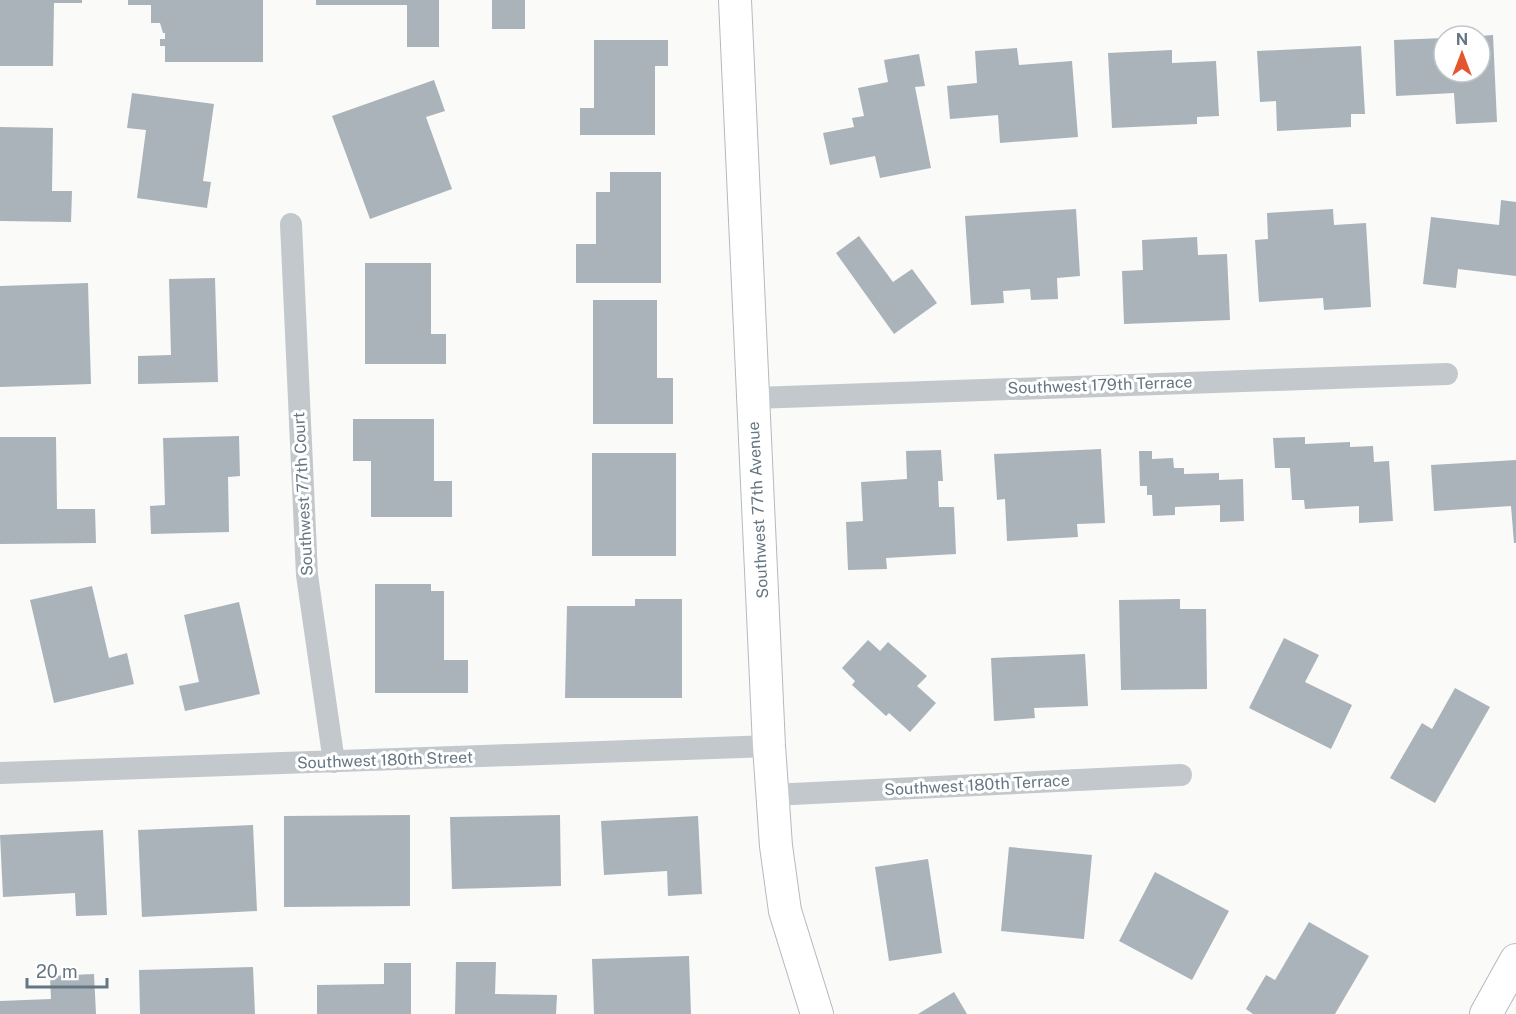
<svg xmlns="http://www.w3.org/2000/svg" width="1516" height="1014" font-family="'Public Sans',sans-serif">
<rect width="100%" height="100%" fill="#fafaf8"/>
<path fill="#aab3b9" d="M0 0H82V3H54L53 66H0Z
M128 0H263V62H165V46H160V39H165V33H163L160 23H151V5H128Z
M316 0H439V47H407V5H316Z
M492 0H525V29H492Z
M1493 35 1497 122 1456 124 1454 93 1396 96 1394 40 1444 38V72H1480V36Z
M594 40H668V66H655V135H580V108H594Z
M1361 46 1365 114H1351V127L1277 131 1276 101 1260 102 1257 51Z
M1017 48 1019 65 1072 61 1078 137 1000 143 998 115 950 119 947 86 977 83 975 51Z
M1172 50V63L1216 61 1219 116 1197 117V124L1112 128 1108 53Z
M919 54 925 86 915 87 931 168 880 178 875 156 830 165 823 133 854 127 852 118 864 116 858 88 888 82 884 60Z
M434 80 445 111 426 117 452 189 370 219 332 116Z
M132 93 214 104 203 181 211 182 207 208 137 198 146 130 127 128Z
M0 127 53 128 52 191H72L71 222 0 221Z
M610 172H661V283H576V244H596V192H610Z
M1501 200 1516 202V276L1458 269 1456 288 1423 284 1431 217 1499 225Z
M1076 209 1080 276 1057 278 1058 299 1031 300 1030 289 1003 291 1004 303 971 305 965 216Z
M1333 209 1334 225 1366 223 1371 307 1324 310 1323 298 1259 302 1255 240 1268 239 1267 213Z
M859 236 893 282 912 269 937 303 894 334 836 253Z
M1197 237 1198 255 1227 254 1230 320 1124 324 1122 271 1143 270 1142 240Z
M365 263H431V334H446V364H365Z
M215 278 218 382 138 384V356L171 355 169 279Z
M88 283 91 384 0 387V286Z
M593 300H657V378H673V424H593Z
M353 419H434V481H452V517H371V461H353Z
M239 436 240 476 228 477 229 532 151 534 150 506 165 505 163 438Z
M0 437H56L57 509H95L96 543 0 544Z
M1305 437V444L1350 442V447L1373 446 1374 462 1389 461 1393 521 1359 523V506L1305 509 1304 500H1292L1290 468H1275L1273 438Z
M1101 449 1105 523 1077 524 1078 537 1007 541 1005 499 997 500 994 454Z
M941 450 943 481H938L939 507H954L956 554 886 558 887 569 848 570 846 522 863 521 861 482 907 479 906 451Z
M1139 451H1152V459L1173 458 1174 468H1184V474L1219 473V480L1243 479 1244 521 1220 522V505L1175 507V515L1153 516 1152 495H1147V486H1140Z
M592 453H676V556H592Z
M1516 460V543H1514L1511 506 1434 511 1431 465Z
M375 584H431V591H444V660H468V693H375Z
M92 586 109 658 127 653 134 684 54 703 30 600Z
M635 599H682V698H565L567 606H635Z
M1180 599V609H1206L1207 689 1121 690 1119 600Z
M239 602 260 694 185 711 179 686 199 682 184 615Z
M1284 638 1319 655 1305 682 1352 705 1331 749 1249 708Z
M868 640 880 651 888 642 927 676 917 686 936 703 910 732 889 713 886 716 852 685 855 681 842 668Z
M1085 654 1088 706 1034 708 1035 718 994 721 991 658Z
M1455 688 1490 707 1435 803 1390 778 1422 723 1432 729Z
M410 815V906L284 907V816Z
M560 815 561 886 452 889 450 817Z
M698 816 702 894 668 896 667 871 604 875 601 821Z
M253 825 257 911 142 917 138 830Z
M103 830 107 915 76 916 75 893 3 897 0 835Z
M1009 847 1092 855 1084 939 1001 931Z
M928 859 942 953 889 961 875 867Z
M1155 872 1229 911 1192 980 1119 941Z
M1309 922 1369 956 1335 1014H1253L1246 1009 1266 975 1275 980Z
M689 956 691 1014H594L592 959Z
M456 962H496L495 994 557 995 556 1014H455Z
M384 963H411V1014H317V985L384 984Z
M253 967 255 1014H140L139 970Z
M94 974 96 1014H0V1001L51 999 50 976Z
M954 992 967 1014H918Z"/>
<g fill="none" stroke-linecap="round" stroke-linejoin="round">
<g stroke="#b3babf" stroke-width="34">
<path id="secondary" d="M735 0 769 746 776 846 785 911 817 1014
M1486 1014 1516 960"/>
</g>
<path stroke="#c3c8cc" stroke-width="22" d="M291 224 307 575 334 762
M753 398 1447 374
M0 773 769 746
M772 795 1181 775"/>
<use href="#secondary" stroke="#fff" stroke-width="32"/>
</g>
<g text-anchor="middle" dominant-baseline="central" stroke-width="6" stroke-linejoin="round" paint-order="stroke">
<g font-size="16" fill="#657683" stroke="#fff">
<text transform="translate(1100 385) rotate(-2)">Southwest 179th Terrace</text>
<text transform="translate(303 494) rotate(-93)">Southwest 77th Court</text>
<text transform="translate(758 510) rotate(-93)">Southwest 77th Avenue</text>
<text transform="translate(385 760) rotate(-2)">Southwest 180th Street</text>
<text transform="translate(977 785) rotate(-3)">Southwest 180th Terrace</text>
</g>
</g>
<g transform="translate(1462 54)"><circle r="28" fill="#ffffff" stroke="#c1c8cd" stroke-width="1.5"/>
<path d="M0-4.5L10 22L0 15L-10 22Z" fill="#e4572e"/>
<text y="-9" font-size="16" font-weight="bold" text-anchor="middle" fill="#657683">N</text>
</g>
<path d="M27 978v9h80v-9" fill="none" stroke="#657683" stroke-width="3"/>
<text x="36" y="978" font-size="18" fill="#657683" stroke="#ffffff" stroke-width="4.5" paint-order="stroke">20 m</text>
</svg>
